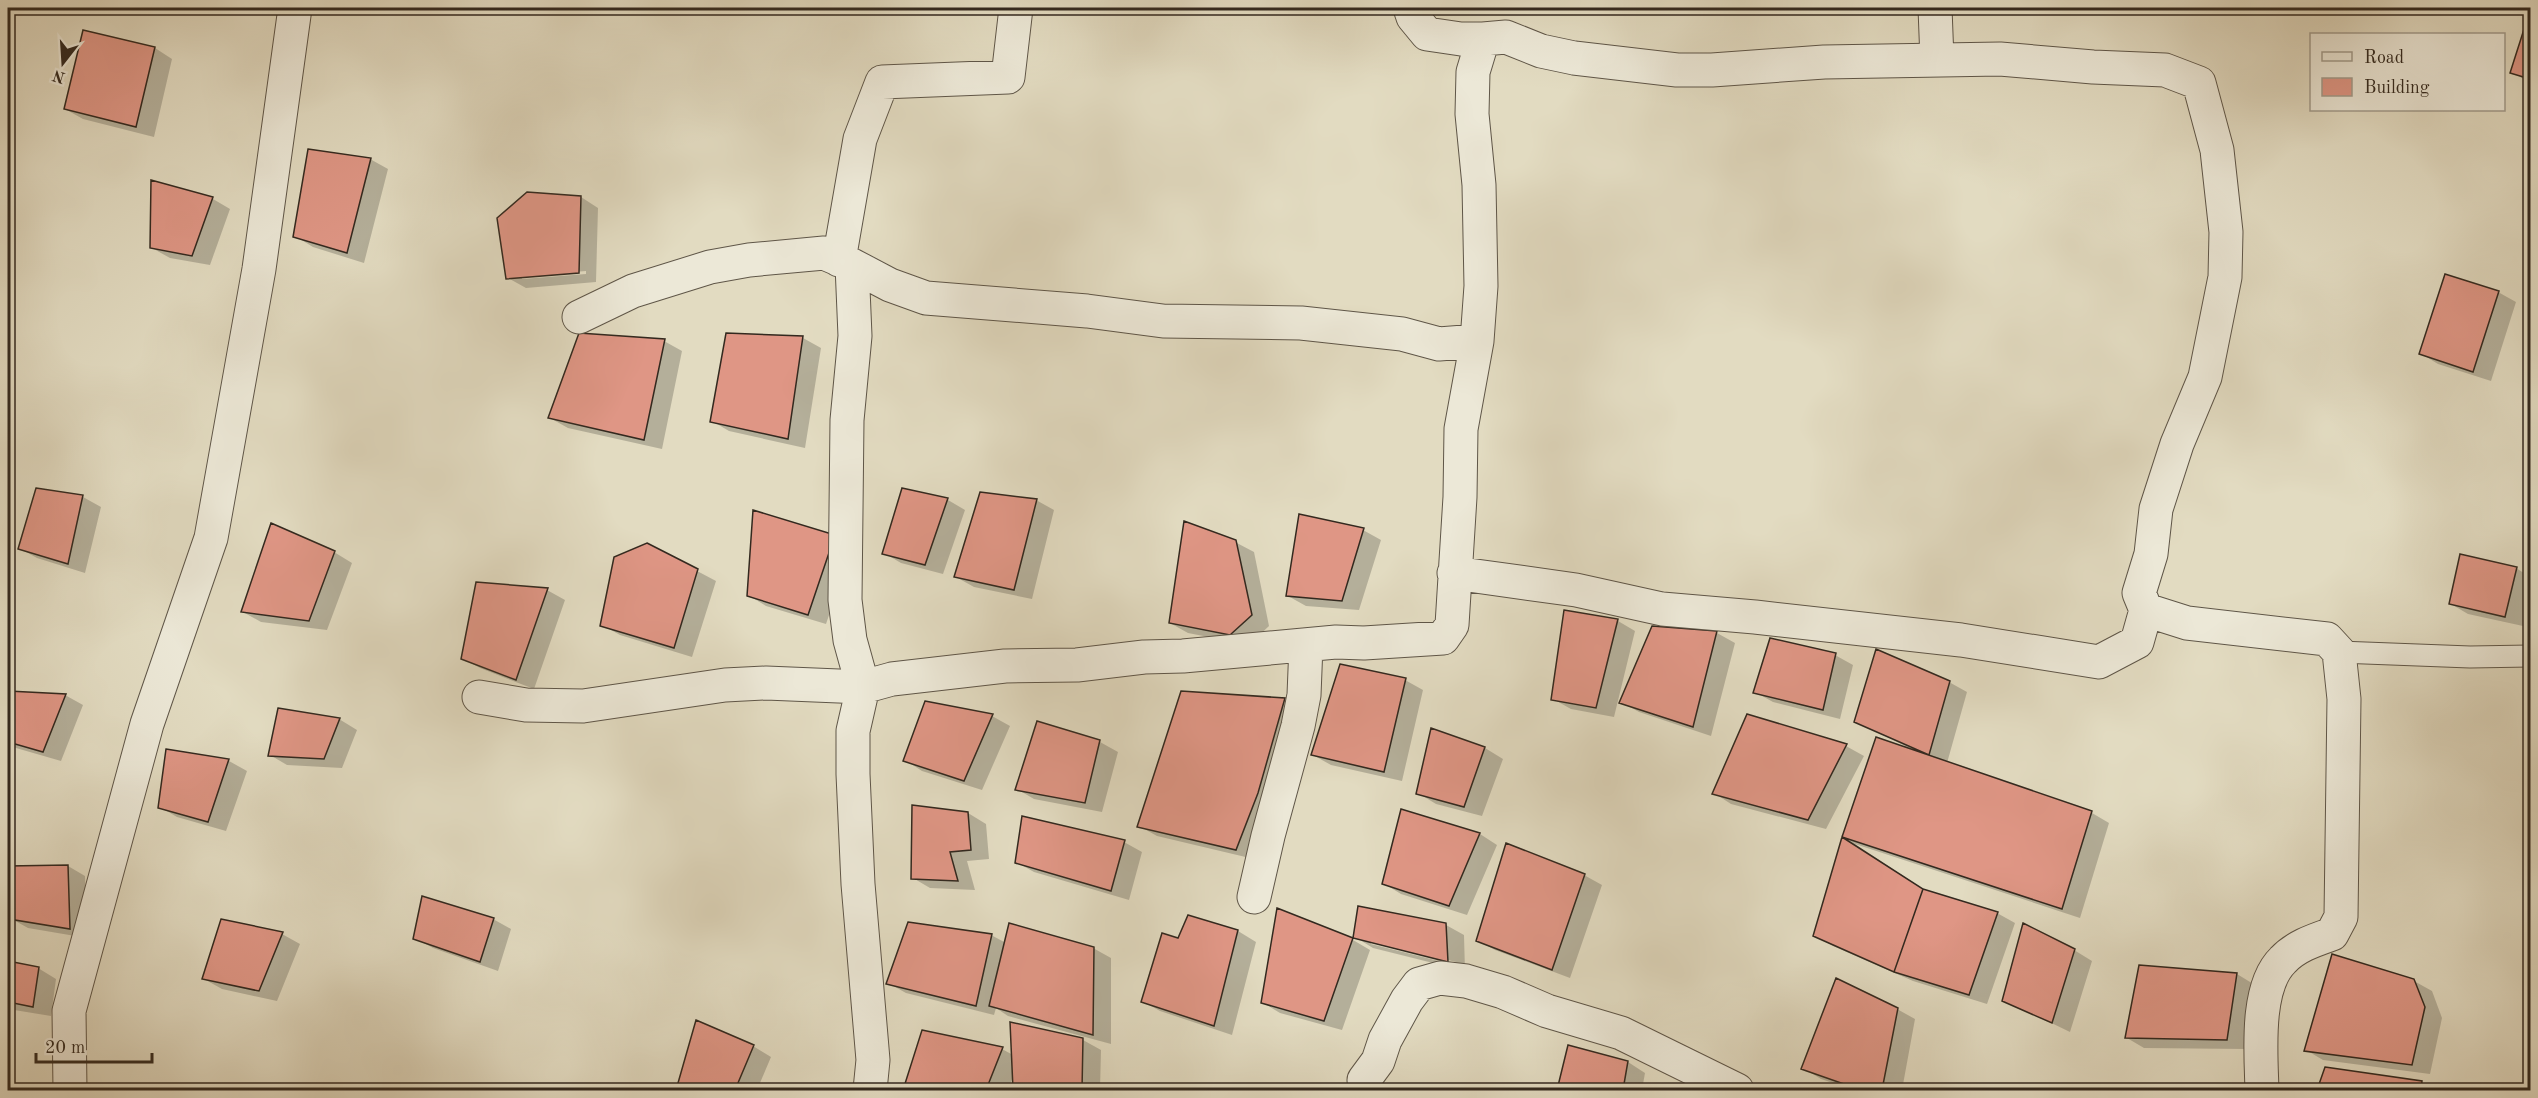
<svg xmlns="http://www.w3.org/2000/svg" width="2538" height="1098" font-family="'Old Standard TT',serif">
<rect width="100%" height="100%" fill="#e2dbc1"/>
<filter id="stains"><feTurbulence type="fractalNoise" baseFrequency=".00333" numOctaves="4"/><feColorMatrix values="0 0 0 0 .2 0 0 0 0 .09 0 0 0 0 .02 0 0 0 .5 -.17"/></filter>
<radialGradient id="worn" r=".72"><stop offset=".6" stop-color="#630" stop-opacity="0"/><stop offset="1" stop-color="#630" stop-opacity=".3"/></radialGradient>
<path fill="#0003" fill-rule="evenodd" d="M151 8H202L200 14Z
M1971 8H1990L1989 12Z
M2527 25 2530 26V83L2512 72Z
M155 48 172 59 154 137 83 119 65 109Z
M370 159 388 169 364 263 313 247 295 236Z
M153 182 213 199 230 209 210 265 170 258 152 248Z
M581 197 598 208 596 282 526 288 508 278ZM586 271V274L522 279V276Z
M2498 292 2516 302 2491 381 2438 364 2420 353Z
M728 335 803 338 821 348 805 448 729 431 712 421Z
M664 341 682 351 662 449 568 428 550 418Z
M903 489 948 500 965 510 943 574 901 563 884 553Z
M37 490 83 497 101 507 85 573 37 558 19 548Z
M1036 500 1054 510 1032 599 974 587 956 577Z
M755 512 852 547 826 624 766 606 748 595Z
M1363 530 1381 540 1359 610 1306 606 1288 596Z
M1235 542 1254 552 1269 626 1249 645 1188 633 1170 623Z
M646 544 716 581 692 657 620 635 602 625Z
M334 552 352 563 327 630 261 622 243 612Z
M2516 568 2530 577V593L2523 626 2468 614 2451 604Z
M547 590 565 600 534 689 480 668 462 658Z
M1565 612 1618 621 1635 631 1614 717 1571 709 1553 699Z
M1653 628 1717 633 1735 643 1711 736 1639 712 1621 702Z
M1835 655 1853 665 1840 719 1773 702 1755 692Z
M1405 680 1423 690 1402 781 1331 765 1313 755Z
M1949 682 1967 692 1947 763 2092 813 2109 823 2080 918 1855 844 1926 891 1997 913 2015 923 1987 1004 1913 981 1833 946 1815 936 1843 837 1905 746 1856 721Z
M8 693 65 695 83 705 61 761 16 748 8 744Z
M1284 699 1302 709 1254 859 1157 836 1139 826Z
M926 702 992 716 1010 726 982 790 922 771 905 760Z
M1748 716 1846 746 1864 756 1826 829 1731 804 1714 793Z
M339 719 357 730 342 768 287 765 270 755Z
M1038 723 1100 742 1118 752 1102 812 1034 799 1017 789Z
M1432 730 1485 748 1503 759 1482 816 1436 804 1418 793Z
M167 750 229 761 247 771 226 831 177 817 160 807Z
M1402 811 1480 834 1497 845 1467 915 1401 894 1383 883Z
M968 813 986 824 989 859 967 861 975 890 930 888 913 878Z
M1124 842 1142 852 1129 900 1034 872 1016 862Z
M68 866 85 876 87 938 28 928 10 918Z
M1584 875 1602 885 1570 978 1495 950 1477 940Z
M1278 910 1353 940 1370 950 1342 1030 1280 1013 1262 1002Z
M1189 916 1238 931 1256 942 1232 1035 1160 1011 1142 1001 1179 939Z
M493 919 511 929 498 971 433 948 415 938Z
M1446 925 1464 935 1465 971 1373 948 1355 937ZM1371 941 1456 962 1455 965 1371 944Z
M282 934 300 944 277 1001 222 989 204 979Z
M991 935 1006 943 1093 948 1111 958V1044L1008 1016 996 1008 994 1015 906 993 888 983Z
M2074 950 2092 961 2070 1032 2004 1000Z
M8 963 38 968 56 979 51 1016 8 1009Z
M2140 967 2237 974 2255 985 2245 1049 2144 1048 2127 1038Z
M2414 981 2432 991 2442 1018 2430 1074 2323 1060 2306 1050Z
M1897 1009 1915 1019 1902 1090H1854L1821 1079 1803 1068Z
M697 1022 753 1046 771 1057 757 1090H677Z
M923 1032 1002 1049 1013 1055 1083 1040 1101 1050 1100 1090H1018L1014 1088V1074L1008 1090H905Z
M1569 1047 1628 1062 1645 1073 1642 1090H1559Z
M2326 1068 2421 1082 2436 1090H2318Z"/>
<path fill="#df9685" stroke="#33291f" stroke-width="1.5" d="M2526 23 2530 24V79L2510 73Z
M83 30 155 47 136 127 64 109Z
M308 149 371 158 347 253 293 237Z
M151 180 213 197 192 256 150 248Z
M527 192 581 196 579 273 506 279 497 218Z
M2445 274 2499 291 2473 372 2419 354Z
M579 333 665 339 644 440 548 418Z
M726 333 803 336 788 439 710 422Z
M36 488 83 495 68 564 18 549Z
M902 488 948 498 925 565 882 554Z
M980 492 1037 499 1014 590 954 577Z
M753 510 835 535 808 615 747 596Z
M1299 514 1364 528 1342 601 1286 596Z
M1184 521 1236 540 1252 615 1230 635 1169 623Z
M271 523 335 551 309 621 241 612Z
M647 543 698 569 674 648 600 626 614 557Z
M2460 554 2517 567 2505 617 2449 604Z
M476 582 548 588 516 680 461 659Z
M1564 610 1618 619 1596 708 1551 700Z
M1652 626 1717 631 1693 727 1619 703Z
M1770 638 1836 653 1823 710 1753 693Z
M1876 649 1950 681 1929 755 1854 722Z
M1340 664 1406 678 1384 772 1311 755Z
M8 691 66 694 43 752 8 742Z
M1181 691 1285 698 1258 793 1236 850 1137 827Z
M925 701 993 714 964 781 903 761Z
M278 708 340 718 324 759 268 756Z
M1747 714 1847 744 1808 820 1712 794Z
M1037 721 1100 740 1085 803 1015 790Z
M1431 728 1485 747 1464 807 1416 794Z
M1876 737 2092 811 2062 909 1842 837Z
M166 749 229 759 208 822 158 808Z
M912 805 968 812 971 850 950 852 958 881 911 879Z
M1401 809 1480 833 1449 906 1382 884Z
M1022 816 1125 840 1111 891 1015 863Z
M1842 837 1923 889 1894 972 1813 936Z
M1506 843 1585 874 1552 970 1476 941Z
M68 865 70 929 9 919 8 866Z
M1923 889 1998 912 1969 995 1894 972Z
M422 896 494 918 480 962 413 939Z
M1358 906 1446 923 1448 962 1353 938Z
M1277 908 1353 938 1324 1021 1261 1003Z
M1188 915 1238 930 1214 1026 1141 1002 1162 933 1178 938Z
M221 919 283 932 259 991 202 979Z
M908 922 992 934 976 1006 886 984Z
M1009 923 1094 947 1093 1035 989 1006Z
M2023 923 2075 949 2052 1023 2002 1001Z
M2332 954 2414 979 2425 1007 2412 1065 2304 1051Z
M8 961 39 967 33 1007 8 1002Z
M2139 965 2237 973 2227 1040 2125 1038Z
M1836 978 1898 1008 1882 1090H1861L1801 1069Z
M696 1020 754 1045 735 1090H676Z
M1010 1022 1083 1038 1082 1090 1013 1089Z
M922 1030 1003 1047 986 1090H903Z
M1568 1045 1628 1061 1623 1090H1557Z
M2325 1067 2422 1081 2421 1090H2317Z"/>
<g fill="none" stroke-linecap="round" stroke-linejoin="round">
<g stroke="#5f5648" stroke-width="23">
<path id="service" d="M2339 652 2470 657 2530 656"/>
</g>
<g stroke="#5f5648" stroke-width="35">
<path id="minor" d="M1410 8 1413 17 1427 34 1461 39H1483
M1935 8 1937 60
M839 260 860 139 882 82 1008 77 1016 8
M852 265 890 285 926 298 1087 311 1163 321 1301 323 1402 334 1439 344 1477 341
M1454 573 1576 590 1662 609 1755 617 1961 640 2099 662 2137 642 2146 610
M479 697 526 705 583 706 725 685 766 683 863 687 850 640 845 600 847 420 855 336 852 265 824 253 749 260 710 267 633 291 579 317
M1254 897 1268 836 1298 726 1304 695 1306 645
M70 1090 69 1011 147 724 211 538 259 269 295 8
M870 1090 873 1060 858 884 853 774V731L863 687 892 679 1005 666 1077 665 1144 657 1183 656 1336 642 1364 643 1443 638 1452 625 1460 497 1461 429 1477 341 1481 286 1479 185 1472 114 1473 72 1483 39 1506 37 1541 51 1574 58 1677 70H1712L1824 62 2000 59 2093 67 2165 70 2199 83 2217 150 2226 232 2225 277 2205 377 2177 444 2156 509 2151 554 2139 593 2146 610 2187 623 2327 639 2339 652 2344 699 2341 917 2332 934C2315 940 2296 946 2283 960 2255 987 2261 1054 2262 1090
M1365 1090 1364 1080 1378 1061 1385 1040 1407 1000 1419 984 1440 978 1466 981 1503 992 1547 1011 1621 1033 1737 1090"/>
</g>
<use href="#service" stroke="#ece8d7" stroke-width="21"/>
<use href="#minor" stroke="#ece8d7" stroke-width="33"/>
</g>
<rect width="2538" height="1098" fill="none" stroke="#e2dbc1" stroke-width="30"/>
<rect x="9" y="9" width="2520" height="1080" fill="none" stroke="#33291f" stroke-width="3"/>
<rect x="15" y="15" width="2508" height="1068" fill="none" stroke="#33291f" stroke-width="1.5"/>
<rect x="2310" y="33" width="195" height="78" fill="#ece8d7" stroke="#a29c8d" stroke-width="1.5"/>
<rect x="2322" y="52" width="30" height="9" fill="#ece8d7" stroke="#a29c8d" stroke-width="1.5"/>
<text x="2364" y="63" font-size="18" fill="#33291f">Road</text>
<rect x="2322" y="78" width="30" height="18" fill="#df9685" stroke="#a29c8d" stroke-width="1.5"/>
<text x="2364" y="93" font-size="18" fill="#33291f">Building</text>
<g transform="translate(63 63) rotate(197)" stroke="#ece8d7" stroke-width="4.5" paint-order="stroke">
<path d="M0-4.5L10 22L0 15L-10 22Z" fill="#33291f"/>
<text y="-9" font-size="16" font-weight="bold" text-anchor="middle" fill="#33291f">N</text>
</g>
<path d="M36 1053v9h116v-9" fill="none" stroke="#33291f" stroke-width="3"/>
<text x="45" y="1053" font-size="18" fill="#33291f" stroke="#ece8d7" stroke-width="4.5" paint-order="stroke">20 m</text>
<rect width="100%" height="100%" filter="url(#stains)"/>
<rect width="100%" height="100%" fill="url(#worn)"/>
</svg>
